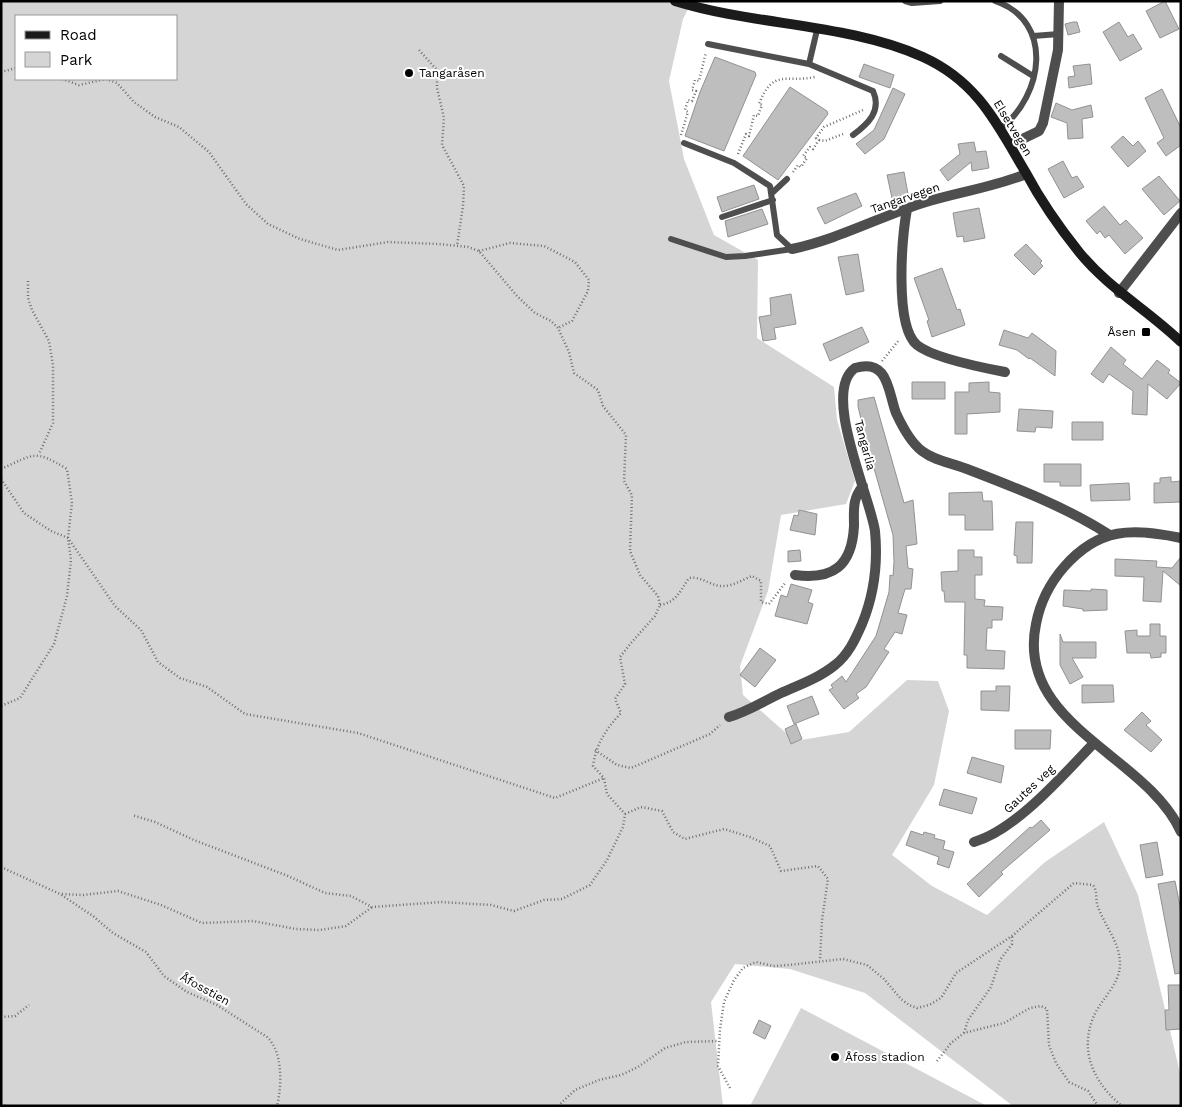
<svg xmlns="http://www.w3.org/2000/svg" width="1182" height="1107" font-family="'Work Sans',sans-serif">
<rect width="100%" height="100%" fill="#fff"/>
<path fill="#d5d5d5" fill-rule="evenodd" d="M1 1H692L683 19 669 81 684 159 714 235 758 260 757 338 834 387 837 420 855 481 846 504 781 515 768 591 740 666 743 695 795 741 849 732 907 680 938 681 949 711 934 785 892 855 932 886 987 915 1045 862 1104 822 1138 895 1181 1077V1106H1013L865 993 790 969 735 964 711 1002 723 1106H1ZM16 16H176V79H16Z
M801 1008 987 1106H750Z"/>
<path fill="#bebebe" stroke="#929292" d="M1165 1 1179 29 1160 38 1146 11Z
M1073 22H1077L1080 32 1068 35 1065 24Z
M1119 22 1128 37 1133 34 1142 49 1120 61 1103 32Z
M715 57 755 72 756 75 724 151 685 136 700 92Z
M864 64 894 75 890 88 859 77Z
M1090 64 1092 84 1069 88 1068 77 1075 76 1073 66Z
M790 87 827 111 828 114 778 180 743 156Z
M893 88 905 94 884 139 865 154 856 144 874 130Z
M1162 89 1181 128V145L1166 156 1157 143 1164 138 1145 98Z
M1056 103 1072 110 1091 105 1093 117 1082 119 1083 138 1068 139 1067 123 1051 117Z
M1123 136 1133 146 1138 141 1146 151 1128 167 1111 147Z
M974 142 976 152 986 151 989 168 972 171 971 162 948 181 940 170 960 154 958 144Z
M1063 161 1072 178 1077 176 1084 187 1064 198 1048 169Z
M904 172 908 194 892 198 887 175Z
M1159 176 1180 201 1164 215 1142 189Z
M754 185 759 199 722 212 717 197Z
M856 193 862 206 825 224 817 208Z
M1104 206 1120 225 1126 220 1143 238 1125 254 1109 235 1105 238 1100 231 1097 234 1086 221Z
M979 208 985 238 964 242 963 236 957 237 953 213Z
M762 209 768 224 728 237 725 221Z
M1026 244 1042 261 1040 263 1043 266 1034 275 1014 255Z
M858 254 864 291 846 295 838 257Z
M942 268 957 310 960 309 965 325 932 337 927 321 929 320 914 278Z
M791 294 796 324 774 328 776 339 763 341 759 317 771 315 770 298Z
M862 327 869 342 830 361 823 344Z
M1004 330 1028 338 1032 333 1056 351 1055 376 1030 358 1029 359 1017 350 999 345Z
M1111 347 1126 360 1123 364 1142 379 1157 360 1170 370 1168 373 1181 383 1167 399 1148 384 1147 415 1132 414 1133 391 1109 374 1103 383 1091 374Z
M912 382H945V399H912Z
M989 382V392L1000 393V412L967 414V434H955V392H969V383Z
M874 397 904 503 913 500 917 544 906 546 908 568 913 569 911 589H905L898 613 907 615 902 634 895 632 884 649 889 652 866 687 856 694 859 698 844 709 829 690 833 688 831 685 842 676 846 682 876 636 889 592 890 575 893 576 894 562 893 535 864 433 858 406V400Z
M1019 409 1053 411 1052 428 1036 427 1035 432 1017 431Z
M1072 422H1103V440H1072Z
M1044 464H1081V486H1060V482H1044Z
M1171 477V482L1181 481V502L1154 503V483H1160V478Z
M1129 483 1130 500 1091 501 1090 485Z
M982 492 983 501H992L993 530H965V515H949V493Z
M799 510 817 514 815 535 790 530 794 515 798 516Z
M1016 522H1033L1032 563H1017V556L1014 555Z
M800 550 801 561 788 562V551Z
M958 550H974V557H982V575H975V599L985 600 984 606 1003 607 1002 620H992V628H987L986 650 1005 651 1004 669 967 668V655H964L965 602H945L944 591H942L941 572 958 571Z
M1181 557V586L1163 571 1161 602 1143 601 1144 577 1115 576V559L1157 561 1156 567 1172 568Z
M791 584 812 590 808 602 813 604 807 624 775 616 781 595 787 597Z
M1091 589 1107 590V610L1083 611V609L1063 606 1064 590 1091 591Z
M1150 624H1160V636H1166V653H1161V657L1151 658 1150 653H1127L1125 631 1137 630V636H1150Z
M1060 634 1063 642H1096V658H1072L1083 677 1070 684 1060 665Z
M760 648 776 660 755 687 740 675Z
M1082 685H1113L1114 702 1082 703Z
M996 686H1010L1009 711 981 710V691H996Z
M812 696 819 714 794 724 787 706Z
M1142 712 1151 721 1146 725 1162 740 1151 752 1124 730Z
M796 724 802 739 791 744 785 729Z
M1015 730H1051L1050 749H1015Z
M972 757 1004 766 1001 783 967 773Z
M944 789 977 798 972 814 939 805Z
M1041 820 1050 830 1001 872 1003 874 979 897 967 884 1030 827 1032 828Z
M911 831 923 835 924 832 935 835 934 838 945 841 943 849 954 852 949 868 937 864 939 857 906 845Z
M1157 842 1163 875 1146 878 1140 845Z
M1175 881 1181 911V973L1175 974 1158 884Z
M1168 985H1181V1029L1166 1030 1165 1010H1169Z
M759 1020 771 1026 765 1039 753 1033Z"/>
<g fill="none" stroke-linecap="round" stroke-linejoin="round">
<path stroke="#707070" stroke-width="2.5" stroke-dasharray="1 2.5" stroke-linecap="butt" d="M419 50 437 70V88L444 118 442 145 464 186 463 206 457 246
M1 72 16 68
M62 79 79 85 106 79 117 83 134 102 155 117 179 127 209 152 246 204 268 224 300 239 338 250 388 242 439 244 468 247 479 251 517 296 535 313 551 321 558 328 569 352 574 373 598 390 603 406 626 435 624 481 632 495 630 551 640 575 658 596 660 605 655 616 631 643 620 657 625 684 615 699 621 713C606 729 596 744 593 766L604 778 607 794 625 814 623 827 607 860 590 885 562 899 544 900 514 911 491 905 441 902 372 907 351 896 325 893 288 876 194 840 155 822 132 815
M681 135 688 112 685 110 688 100 692 101 696 91 692 90 695 80 699 81 706 52
M819 140 825 141 843 134
M738 154 746 134 749 136 754 115 758 116 762 105 759 104C773 68 786 83 815 77
M793 172 798 165 801 167 807 158 803 156 810 147 813 149 819 140 816 138 824 127 863 110
M479 251 510 243 544 246 575 262 589 280 588 291 572 321 558 328
M28 281V298L32 310 49 341 53 365V423L39 454
M882 361 899 340
M1 469C35 454 34 449 67 469L72 503 68 538 71 560 67 596 54 644 20 698 1 706
M1 479 24 513 51 531 68 538 115 606 141 630 158 662 180 678 207 687 245 714 358 733 555 798 604 778
M660 605C677 602 680 591 689 578 703 576 711 587 724 586 733 586 744 579 752 576L761 581V602L769 604 786 582
M595 750 617 765 631 768 710 734 720 725
M625 814 641 807 662 811 673 832 685 839 724 829 750 837 770 846 781 871 818 866 828 879 822 920 820 960
M1 867 60 894 93 916 113 933 146 952 164 976 187 992 217 1005 267 1037C283 1051 282 1086 277 1106
M62 894 83 895 118 891 161 905 202 923 253 921 296 929 320 930 346 926 372 907
M1 1017 15 1016 29 1005
M964 1033 968 1020 991 987 1000 960 1012 944V936
M937 1061 951 1043 964 1033 1004 1023 1030 1008 1041 1006 1047 1009 1049 1045 1056 1063 1069 1082 1088 1091 1098 1106
M730 1088 718 1066 720 1029 724 1002 734 980 743 968 756 962 773 966 789 965 843 959 867 965 884 979 901 999 909 1005 917 1008 929 1005 941 998 956 973 1012 936 1074 883 1093 885C1098 892 1095 900 1098 907 1105 926 1120 943 1120 964 1120 985 1100 1000 1093 1018 1079 1053 1095 1084 1122 1106
M1 1104 7 1106
M558 1106 575 1090 599 1080 621 1075 638 1067 665 1048 686 1042 719 1041"/>
<path stroke="#4e4e4e" stroke-width="6" d="M905 1 912 3 940 1
M995 1C1055 21 1043 96 1001 128
M1033 36 1059 34
M708 44 809 64 817 30
M1001 56 1033 76
M809 64 873 91C882 111 868 124 853 135
M684 143 734 163 770 186 777 235 792 249
M772 193 787 179
M722 217 773 200
M671 239 726 257 745 256 792 249"/>
<path stroke="#4e4e4e" stroke-width="10" d="M1010 145 1039 131 1043 123 1058 50 1059 1
M907 209C902 237 894 326 917 345 933 358 984 368 1005 372
M792 249C839 239 881 216 926 202 959 192 994 187 1026 174
M1119 293 1181 213
M1181 538C1132 528 1099 527 1064 567 1050 583 1040 603 1036 624 1015 725 1147 755 1181 832
M795 575C833 580 852 566 854 526 854 510 852 499 863 486
M729 717C747 712 764 701 781 693 799 685 819 678 835 665 848 655 855 640 862 624 874 595 878 563 875 531 870 496 821 392 855 368 889 358 888 392 896 413 902 426 910 442 922 451 935 461 952 463 967 469 1014 487 1066 507 1108 534
M974 842C1016 830 1063 775 1094 743"/>
<path stroke="#1b1b1b" stroke-width="10" d="M675 1C755 26 847 23 923 57 978 82 997 124 1026 173 1041 201 1059 227 1079 252 1108 288 1148 310 1181 342"/>
</g>
<g fill="#000" stroke="#fff" stroke-width="2">
<circle cx="409" cy="73" r="5"/>
<rect x="1141" y="327" width="10" height="10" rx="2.5"/>
<circle cx="835" cy="1057" r="5"/>
</g>
<g text-anchor="middle" dominant-baseline="central" stroke-width="4" stroke-linejoin="round" paint-order="stroke">
<g font-size="12" fill="#000" stroke="#fff" text-anchor="start">
<text x="419" y="73">Tangaråsen</text>
<text x="1136" y="332" text-anchor="end">Åsen</text>
<text x="845" y="1057">Åfoss stadion</text>
</g>
<g font-size="12" fill="#000" stroke="#fff">
<text transform="translate(1013 128) rotate(59)">Elsetvegen</text>
<text transform="translate(905 198) rotate(-19)">Tangarvegen</text>
<text transform="translate(865 445) rotate(75)">Tangarlia</text>
<text transform="translate(1029 789) rotate(-43)">Gautes veg</text>
<text transform="translate(205 989) rotate(29)">Åfosstien</text>
</g>
</g>
<rect width="1182" height="1107" fill="none" stroke="#000000" stroke-width="5"/>
<rect x="15" y="15" width="162" height="65" fill="#ffffff" stroke="#999999"/>
<rect x="25" y="31" width="25" height="8" fill="#1b1b1b" stroke="#999999"/>
<text x="60" y="40" font-size="15" fill="#000000">Road</text>
<rect x="25" y="52" width="25" height="15" fill="#d5d5d5" stroke="#999999"/>
<text x="60" y="65" font-size="15" fill="#000000">Park</text>
</svg>
